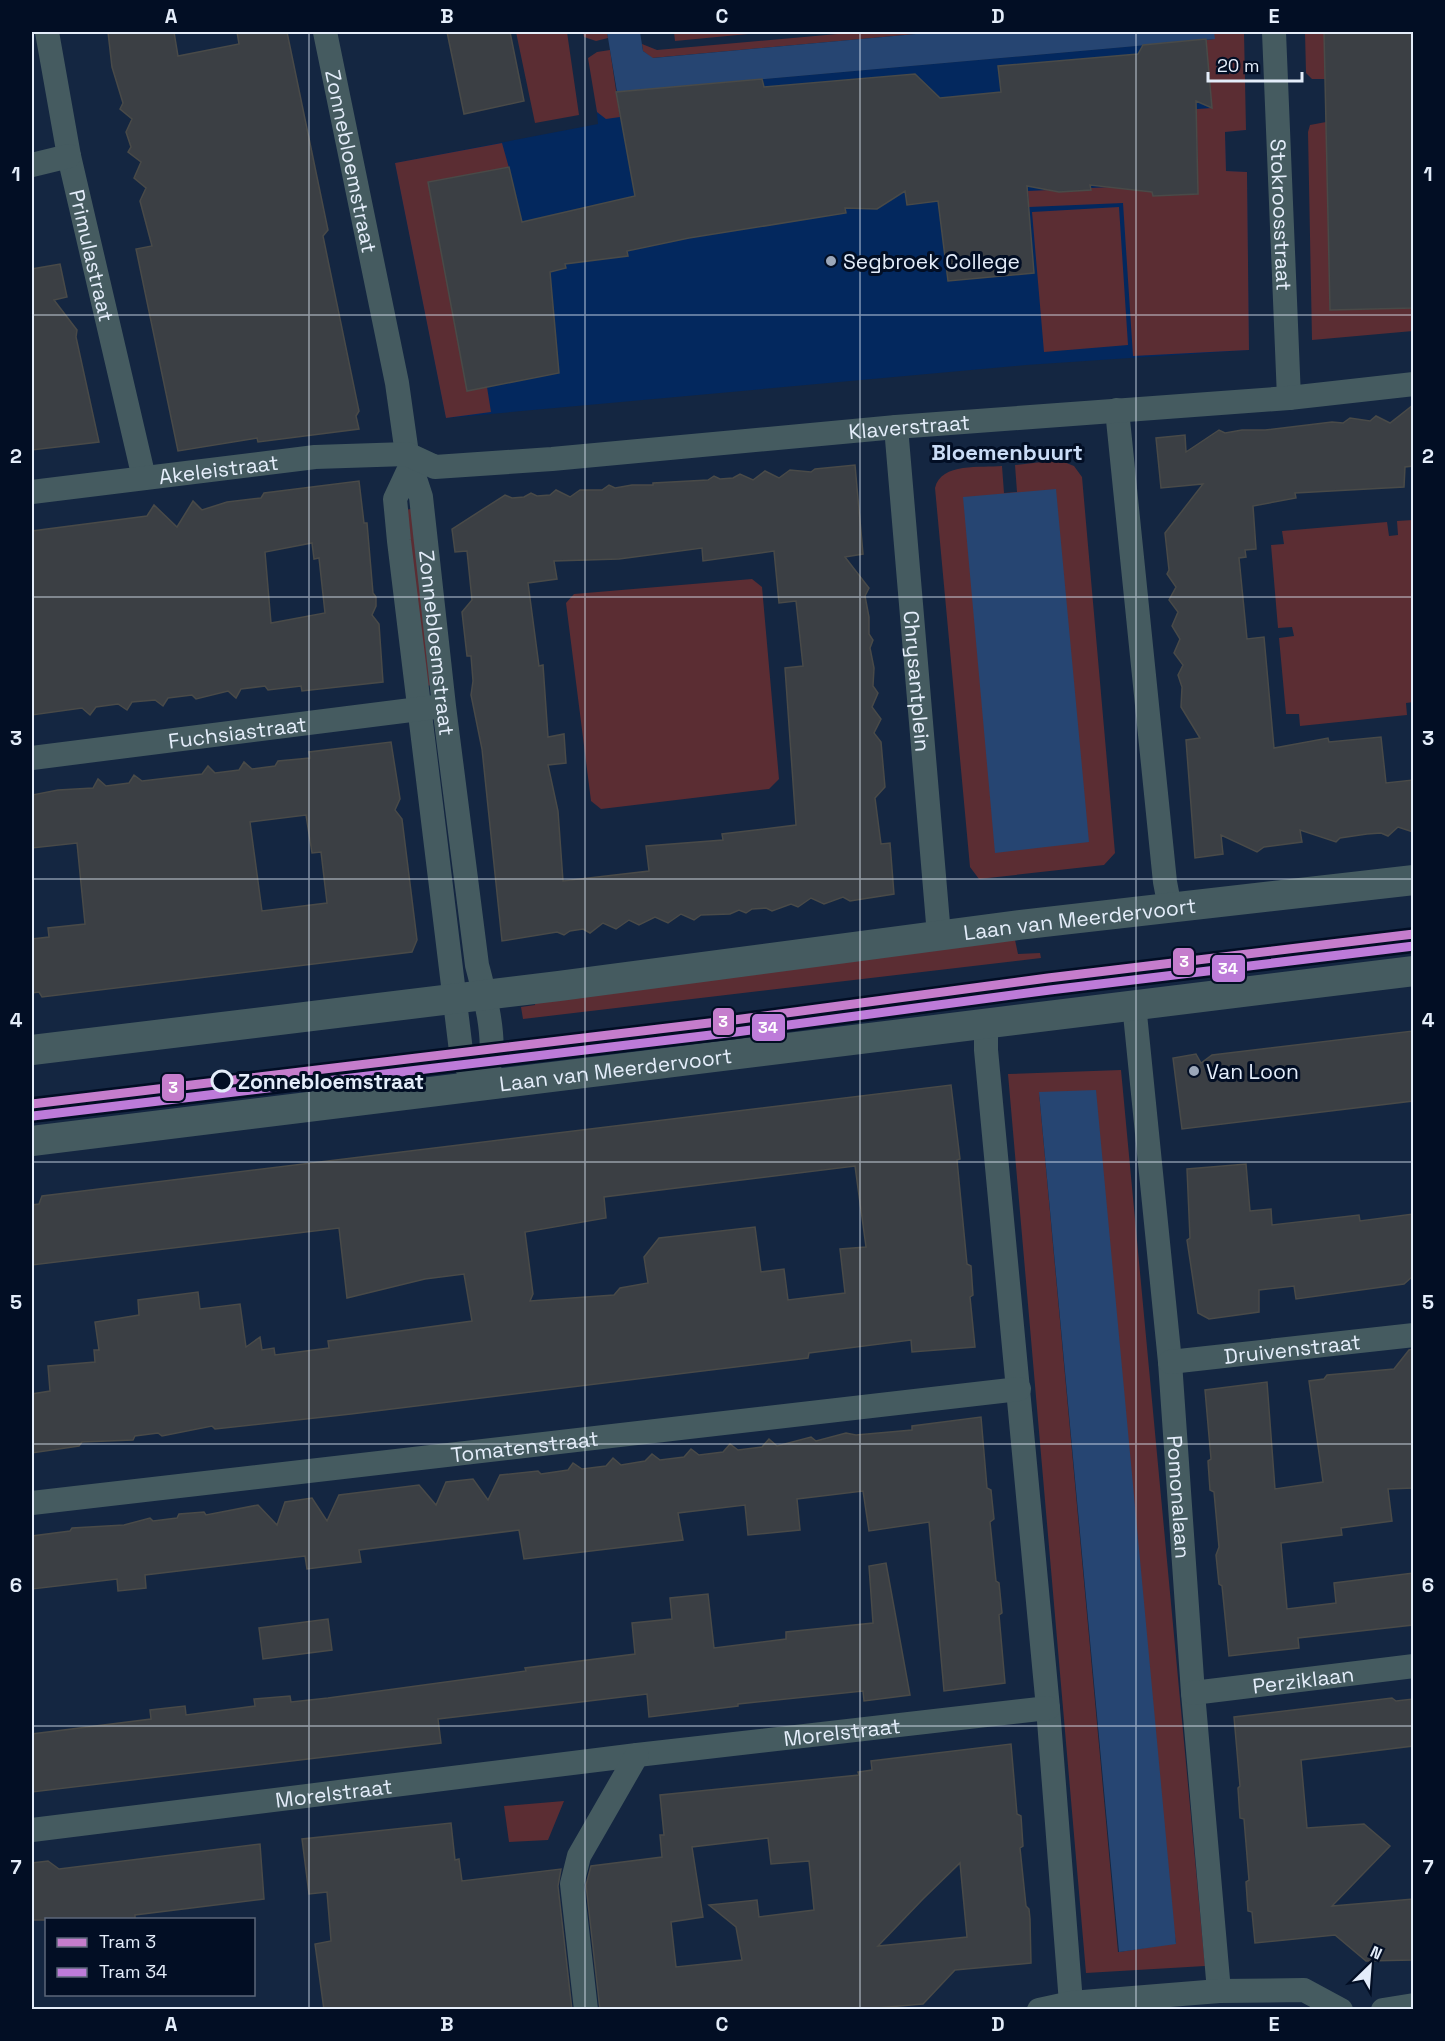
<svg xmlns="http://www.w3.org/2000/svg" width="1445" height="2041" font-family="'Space Grotesk',sans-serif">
<rect width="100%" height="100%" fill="#142641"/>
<path fill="#03285e" d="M1215 39 1246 130 1225 132 1226 171 1247 172 1249 350 1026 365 446 418 395 163 598 124 595 94Z"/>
<path fill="#5b2d33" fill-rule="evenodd" d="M516 32H567L579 115 535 123Z
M583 32H607L608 38 596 41 584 37Z
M674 32H768L675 41Z
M860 32H938L652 58 643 51 642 44 657 50Z
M1214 32H1244L1246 130 1225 132 1226 171 1247 172 1249 350 1133 356 1123 203 1029 207 1028 191 1152 185 1153 196 1198 194 1197 133 1183 110 1212 108 1206 40 1214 39Z
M1305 32H1324L1325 79H1312L1306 73Z
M610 50 620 117 606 119 597 112 588 58 597 52Z
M1326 122 1330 310 1413 308V331L1312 340 1308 132 1310 125Z
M502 143 509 168 487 387 491 412 446 418 395 163Z
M1119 207 1128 345 1044 352 1032 212Z
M1059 460 1074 466 1082 477 1115 853 1104 865 979 879 970 867 935 488C941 462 981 468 1002 466L1004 493 1017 492 1015 465Z
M412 509 434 685 424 686 403 510Z
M1413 520 1414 702 1406 703 1407 715 1300 726 1299 714H1286L1279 638 1294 636 1292 627 1278 628 1271 545 1284 544 1282 531 1387 522 1389 536 1398 535 1397 521Z
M752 579 762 587 779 779 769 789 601 809 591 801 566 603 574 594Z
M1015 940 1018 954 1040 953 1041 958 523 1019 521 1007 535 1005 534 997Z
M1121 1070 1205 1966 1086 1973 1008 1074ZM1039 1092 1176 1943 1119 1952H1118Z
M564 1801 548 1840 509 1842 504 1806Z"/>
<path fill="#264572" d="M607 32H640L643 51 653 58 938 32H1214L1215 39 617 92Z
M1056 489 1089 842 995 853 963 497Z
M1096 1090 1176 1944 1119 1952 1039 1092Z"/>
<path fill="#3b3f44" stroke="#494a48" stroke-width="1.5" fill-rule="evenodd" d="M108 32H174L178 56 239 44 237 32H287L328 230 323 236 359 411 356 416 359 429 258 442 257 438 178 451 136 249 152 246 140 201 146 188 134 178 141 162 128 152 131 147 126 132 132 119 120 109 123 103 112 67Z
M447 32H510L524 101 464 114Z
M1324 32H1413V308L1330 310Z
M1206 39 1212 108 1196 101 1198 194 1153 196 1152 192 1090 185 1091 190 1059 192 1027 186 1034 273 948 281 938 201 907 205 905 191 877 209 845 208 846 213 689 238 627 251 628 256 565 264 566 268 550 272 559 373 467 391 428 182 509 167 522 222 635 196 616 92 762 79 764 87 915 74 940 98 1001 92 998 66 1138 54 1143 45Z
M60 264 67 297 54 300 77 330 76 337 99 442 32 450V269Z
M1413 405V466L1405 467 1404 487 1295 493 1296 498 1253 506 1256 549 1245 550 1246 557 1239 558 1247 639 1264 637 1274 748 1328 738 1329 742 1381 737 1386 783 1413 780V832L1398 827 1388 836 1381 833 1367 834 1340 838 1336 842 1300 830 1302 842 1264 847 1257 852 1221 835 1223 854 1195 858 1186 740 1200 738 1181 707 1182 687 1178 675 1183 665 1174 653 1180 639 1172 626 1178 612 1169 600 1176 587 1167 574 1169 570 1165 533 1203 484 1161 488 1156 438 1185 435 1186 452 1219 430 1225 433 1242 430H1265L1332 422 1343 423 1350 418 1370 421 1376 416 1390 423Z
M855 465 863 554 845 557 869 588 865 596 869 617V634L873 640 870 648 874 668 873 686 878 693 872 707 881 719 874 733 881 742 885 787 875 798 881 844 890 843 894 894 850 901 843 897 824 904 811 898 798 907 791 904 772 911 766 908 752 909 746 913 739 910 730 914 701 915 694 920 681 914 668 923 655 917 639 925 629 920 616 929 603 923 590 933 583 929 570 931 564 935 557 932 502 941 482 749 471 695 473 681 471 656H467L462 612 472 600 467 551 455 552 452 529 505 495 512 498 524 497 531 493 537 496 550 495 556 490 570 497 580 490H602L609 485 615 488 632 485H653V483L708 480 714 476 720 479 733 478 740 474 753 480 765 471 779 478 790 470 811 472 815 469ZM702 548 703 561 774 551 779 603 796 601 803 666 785 668 796 825 722 834 723 840 646 846 649 871 563 881 558 811 548 765 566 763 564 734 548 737 543 665 539 666 528 583 557 579 554 561 619 559Z
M359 481 364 523H367L373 593 376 597V606L372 615 379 624 383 682 302 691 301 686 268 690 265 686 241 689 236 698 228 691 196 699 192 695 168 698 163 706 155 700 132 702 127 710 118 704 96 707 90 715 82 708 32 715V531L147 516 154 505 177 527 193 501 202 510 227 502 261 498 264 493ZM312 543 314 559 319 558 325 613 271 623 265 552Z
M391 742 400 799 395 810 402 819 417 940 412 952 42 997 39 992 32 993V939L49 937 48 928 85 924 77 843 32 848V795L58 790 93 788 98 779 106 786 129 783 134 775 142 781 202 774 208 766 215 773 239 770 244 762 252 769 275 766 278 761 310 758 309 752ZM306 815 312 853 321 852 327 903 262 911 250 822Z
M1413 1031V1101L1182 1129 1173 1058 1196 1054 1201 1063 1212 1055Z
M951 1085 960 1159 957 1160 967 1264 971 1266 973 1295 970 1297 975 1347 912 1352 911 1340 809 1353 808 1358 351 1414 215 1429 212 1426 162 1436 158 1433 135 1436 133 1440 82 1442 79 1446 32 1453V1394L50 1391 48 1366 95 1362 94 1350H99L95 1322 139 1315 138 1300 198 1292 200 1309 240 1304 246 1347 260 1337 262 1350 274 1348 275 1355 329 1348 328 1341 472 1321 464 1274 425 1279 347 1298 339 1228 32 1265V1205L39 1204 42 1196ZM855 1166 866 1247 840 1249 845 1293 788 1300 784 1269 761 1272 755 1227 659 1238 644 1257 648 1283 620 1288 614 1295 530 1301 533 1294 525 1232 606 1218 604 1197Z
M1246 1164 1250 1211 1271 1209 1272 1225 1359 1215 1360 1221 1413 1214V1276L1404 1284 1296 1299 1294 1286 1259 1290V1312L1209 1319 1198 1313 1187 1240 1190 1238 1187 1169Z
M1413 1349V1488L1388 1489 1392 1521 1341 1528 1342 1535 1281 1543 1287 1609 1336 1603 1334 1583 1413 1573V1625L1298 1638 1299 1648 1229 1656 1222 1586 1219 1584 1216 1555 1219 1547 1214 1492 1210 1490 1208 1461 1211 1459 1205 1390 1267 1382 1275 1489 1323 1482 1309 1381 1324 1379 1327 1375 1394 1369 1409 1350Z
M981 1417 987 1488 991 1490 992 1500 994 1519 990 1522 996 1581 999 1583 1002 1613 999 1615 1005 1683 944 1691 929 1522 869 1531 863 1491 797 1499 800 1530 748 1535 745 1505 678 1513 683 1540 524 1559 519 1530 359 1550 361 1562 307 1569 305 1556 145 1575 146 1588 118 1591 117 1579 32 1589V1536L70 1531 72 1528 124 1525 150 1518 153 1521 177 1518 179 1514 204 1512 206 1515 258 1505 277 1525 285 1502 312 1498 327 1521 339 1495 419 1485 436 1505 446 1482 473 1479 488 1500 500 1475 538 1471 541 1474 568 1470 573 1463 582 1469 606 1466 613 1458 621 1465 645 1461 652 1454 660 1460 684 1457 691 1449 699 1455 723 1452 730 1444 738 1450 762 1447 769 1439 777 1446 811 1437 816 1441 846 1433 856 1435 912 1430V1426Z
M886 1563 910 1695 864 1701 863 1691 738 1704V1706L649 1717 647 1694 438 1719 441 1743 32 1792V1734L151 1719 150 1710 185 1706 186 1715 255 1706 254 1699 290 1696 291 1702 328 1698 526 1671 525 1668 635 1654 632 1623 672 1619 670 1598 708 1594 714 1648 786 1639V1632L873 1623 869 1566Z
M328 1619 332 1650 263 1659 259 1628Z
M1392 1698 1396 1701 1413 1699V1746L1301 1760 1307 1828 1364 1824 1390 1846 1332 1906 1413 1899V1960L1366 1961 1335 1935 1255 1943 1252 1912 1248 1911 1246 1882 1249 1880 1244 1819 1240 1818 1238 1788 1240 1786 1234 1717Z
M1011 1744 1017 1814 1021 1816 1023 1846 1020 1848 1026 1906 1029 1909 1030 1919 1031 1963 955 1970 923 2004 853 2010H600L586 1885 591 1866 662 1857 660 1835H664L660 1795 859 1775 858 1772 872 1770 871 1761ZM768 1838 771 1864 809 1861 814 1910 759 1917 757 1900 709 1905 736 1927 742 1960 676 1967 671 1922 703 1917 692 1847ZM960 1863 967 1937 878 1946 923 1899Z
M451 1823 455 1860 459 1859 462 1881 561 1869 558 1886 572 2010H324L315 1944 331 1941 327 1892 309 1894 302 1839Z
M260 1844 264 1899 135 1915V1920H32V1863L48 1861 59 1869Z"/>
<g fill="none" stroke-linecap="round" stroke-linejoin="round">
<g stroke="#455b60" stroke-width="24">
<path id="s1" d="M47 32 69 156 144 478"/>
<path id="s2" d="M325 32 397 383 407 454 421 497 444 706 477 965C484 992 496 1035 490 1063 489 1070 484 1078 482 1085L466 1066 461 1051 399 541 395 499 410 467"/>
<path id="s3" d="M1274 32 1289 398"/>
<path d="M32 165 69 156"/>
<path d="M1117 410 1165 882 1170 908"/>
<path id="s4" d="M896 427 939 935"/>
<path id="s5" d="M32 492 315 457 407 454 435 467 552 459 896 427 1289 398 1414 384"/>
<path id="s6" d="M32 758 435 707"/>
<path id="s7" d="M1134 1004 1170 1362 1193 1693 1219 1991"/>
<path d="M986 1024V1050L1048 1708 1071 2003"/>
<path id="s8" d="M1170 1362 1414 1335"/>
<path id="s9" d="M32 1503 1019 1389"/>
<path id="s10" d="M1193 1693 1414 1666"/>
<path id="s11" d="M32 1830 637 1755 1048 1708"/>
<path d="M586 2010 572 1884 579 1856 637 1755"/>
<path d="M1039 2010 1071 2003 1219 1991 1304 1990 1341 2010"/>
<path d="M1383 2010 1414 2005"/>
</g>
<g stroke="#455b60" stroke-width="30">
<path id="s12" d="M32 1050 559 986 1019 925 1414 880"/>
<path id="s13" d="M32 1141 1414 971"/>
</g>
<g stroke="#020e24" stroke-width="14">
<path id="tram-1" d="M32 1104 734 1020 1048 978 1414 934"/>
</g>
<g stroke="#020e24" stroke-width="14">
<path id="tram-2" d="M33 1116 736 1032 1050 990 1414 946"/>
</g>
<use href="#tram-1" stroke="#c57dcc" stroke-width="9"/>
<use href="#tram-2" stroke="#bd7bd9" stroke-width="9"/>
</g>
<path fill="none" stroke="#e4edfa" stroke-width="1.5" stroke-opacity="0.55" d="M309 32V2010M585 32V2010M860 32V2010M1136 32V2010M32 315H1414M32 597H1414M32 879H1414M32 1162H1414M32 1444H1414M32 1726H1414"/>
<g fill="#9ba7b9" stroke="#020e24" stroke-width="2">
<circle cx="831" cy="261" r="6"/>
<circle cx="1194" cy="1071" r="6"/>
</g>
<circle fill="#020e24" stroke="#e4edfa" stroke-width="3" cx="222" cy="1081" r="10"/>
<g text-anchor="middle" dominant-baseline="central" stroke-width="6" stroke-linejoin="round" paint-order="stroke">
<g font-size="21" fill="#e4edfa" stroke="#020e24">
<text stroke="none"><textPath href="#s2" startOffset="132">Zonnebloemstraat</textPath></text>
<text stroke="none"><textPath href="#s3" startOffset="183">Stokroosstraat</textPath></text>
<text stroke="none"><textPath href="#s1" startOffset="228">Primulastraat</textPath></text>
<text stroke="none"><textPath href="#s5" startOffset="884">Klaverstraat</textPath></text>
<text stroke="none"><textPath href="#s5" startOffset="188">Akeleistraat</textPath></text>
<text stroke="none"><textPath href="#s2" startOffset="622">Zonnebloemstraat</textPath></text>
<text stroke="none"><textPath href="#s4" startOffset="255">Chrysantplein</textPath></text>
<text stroke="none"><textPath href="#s6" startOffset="207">Fuchsiastraat</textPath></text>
<text stroke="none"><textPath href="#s12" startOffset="1056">Laan van Meerdervoort</textPath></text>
<text stroke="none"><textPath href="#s13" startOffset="588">Laan van Meerdervoort</textPath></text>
<text stroke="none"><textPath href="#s8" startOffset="123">Druivenstraat</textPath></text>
<text stroke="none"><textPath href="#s9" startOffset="496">Tomatenstraat</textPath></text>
<text stroke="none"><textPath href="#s7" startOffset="495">Pomonalaan</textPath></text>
<text stroke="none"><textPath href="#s10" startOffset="111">Perziklaan</textPath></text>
<text stroke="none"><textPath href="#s11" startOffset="816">Morelstraat</textPath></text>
<text stroke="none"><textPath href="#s11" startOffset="304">Morelstraat</textPath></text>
</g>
<g font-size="21" fill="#e4edfa" stroke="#020e24" text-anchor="start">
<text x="843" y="261">Segbroek College</text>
<text x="1206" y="1071">Van Loon</text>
</g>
<g font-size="21" font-weight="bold" fill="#e4edfa" stroke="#020e24" text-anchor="start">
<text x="238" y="1081">Zonnebloemstraat</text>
</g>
<g font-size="22" font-weight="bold" fill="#cadcf6" stroke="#020e24">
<text x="1007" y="452">Bloemenbuurt</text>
</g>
</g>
<g stroke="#020e24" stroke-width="2">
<rect x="1172" y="947" width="23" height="29" rx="6" fill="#c57dcc"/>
<rect x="1211" y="954" width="35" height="29" rx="6" fill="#bd7bd9"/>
<rect x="712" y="1007" width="23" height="29" rx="6" fill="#c57dcc"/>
<rect x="751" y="1013" width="35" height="29" rx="6" fill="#bd7bd9"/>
<rect x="161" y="1073" width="24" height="29" rx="6" fill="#c57dcc"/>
</g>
<g font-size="16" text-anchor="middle" font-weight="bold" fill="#fff">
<text x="1184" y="967">3</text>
<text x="1228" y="974">34</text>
<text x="723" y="1027">3</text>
<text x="768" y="1033">34</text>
<text x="173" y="1093">3</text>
</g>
<rect width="1445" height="2041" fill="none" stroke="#020e24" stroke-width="66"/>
<rect x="45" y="1918" width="210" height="78" fill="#020e24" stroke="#5c677a" stroke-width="1.5"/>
<rect x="57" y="1938" width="30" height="9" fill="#c57dcc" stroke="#5c677a" stroke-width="1.5"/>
<text x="99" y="1948" font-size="18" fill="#e4edfa">Tram 3</text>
<rect x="57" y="1968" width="30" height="9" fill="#bd7bd9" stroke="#5c677a" stroke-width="1.5"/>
<text x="99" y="1978" font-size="18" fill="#e4edfa">Tram 34</text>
<g transform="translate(1370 1966) rotate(25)" stroke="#020e24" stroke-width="4.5" paint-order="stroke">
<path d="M0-4.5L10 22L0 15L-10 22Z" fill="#e4edfa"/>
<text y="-9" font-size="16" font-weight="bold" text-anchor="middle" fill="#e4edfa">N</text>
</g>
<path d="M1208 72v9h94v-9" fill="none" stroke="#e4edfa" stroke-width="3"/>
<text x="1217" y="72" font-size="18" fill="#e4edfa" stroke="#020e24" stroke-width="4.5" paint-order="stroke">20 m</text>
<rect x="33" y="33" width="1379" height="1975" fill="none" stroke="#e4edfa" stroke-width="2"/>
<g font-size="20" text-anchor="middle" font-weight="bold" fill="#e4edfa">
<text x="171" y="23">A</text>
<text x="447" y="23">B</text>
<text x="722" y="23">C</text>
<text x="998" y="23">D</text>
<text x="1274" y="23">E</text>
<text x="16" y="181">1</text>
<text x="1428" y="181">1</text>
<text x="16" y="463">2</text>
<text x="1428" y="463">2</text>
<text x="16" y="745">3</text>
<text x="1428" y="745">3</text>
<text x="16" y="1027">4</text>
<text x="1428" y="1027">4</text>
<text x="16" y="1309">5</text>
<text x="1428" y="1309">5</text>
<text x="16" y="1592">6</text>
<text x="1428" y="1592">6</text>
<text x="16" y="1874">7</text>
<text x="1428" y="1874">7</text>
<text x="171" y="2031">A</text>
<text x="447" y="2031">B</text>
<text x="722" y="2031">C</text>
<text x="998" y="2031">D</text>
<text x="1274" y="2031">E</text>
</g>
</svg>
